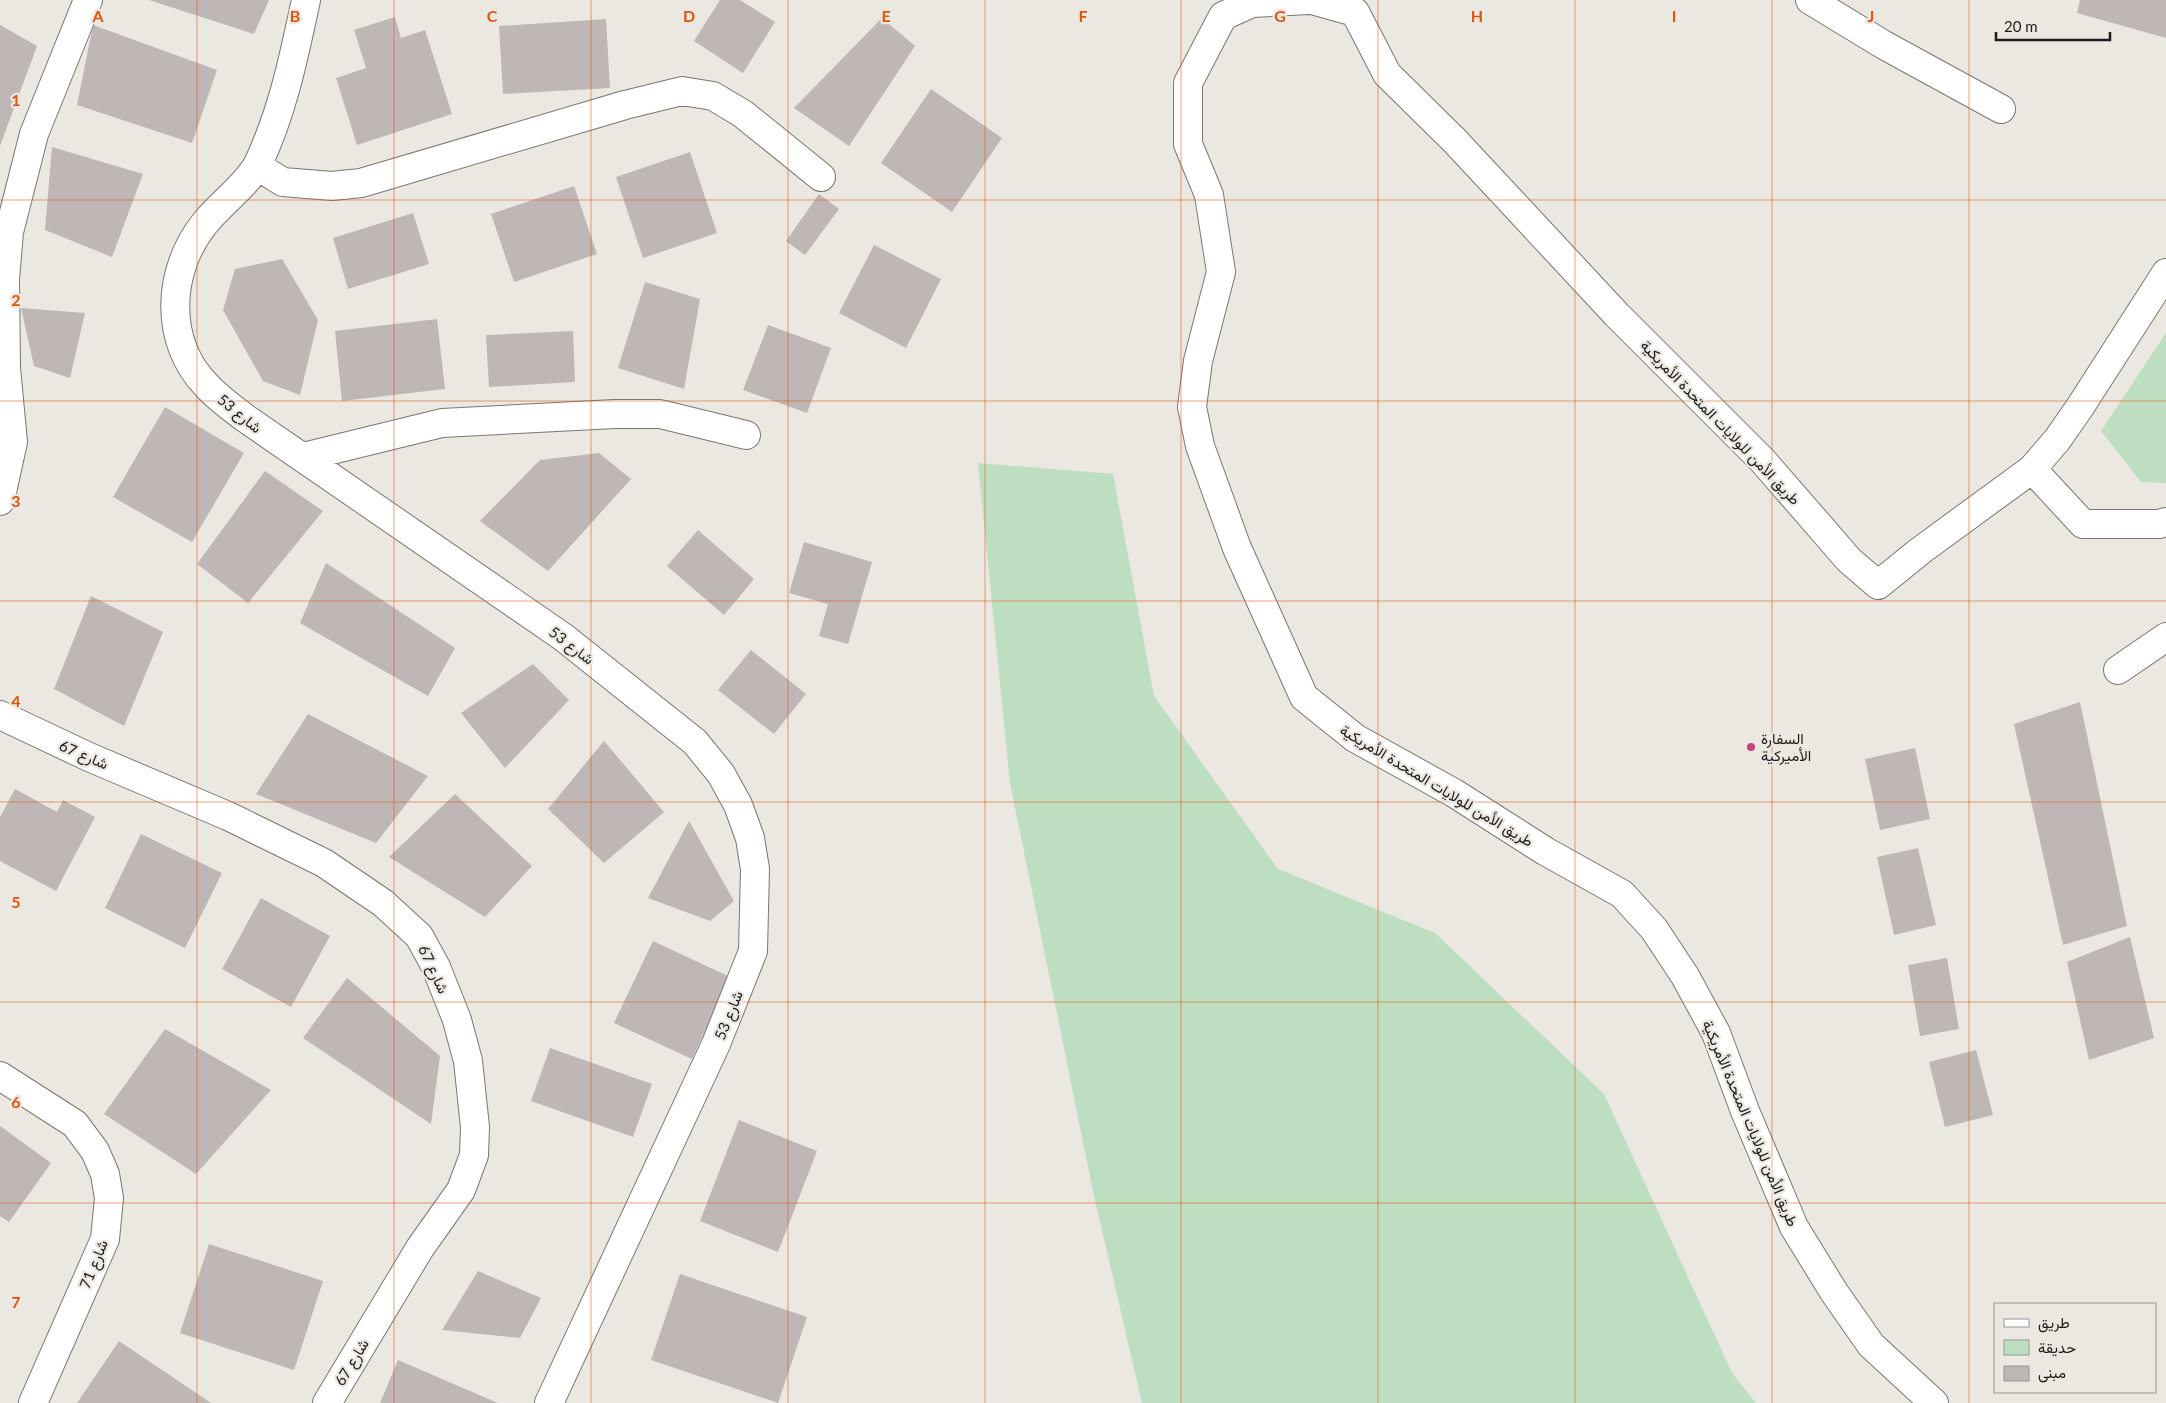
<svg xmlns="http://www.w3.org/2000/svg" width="2166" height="1403" font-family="Lato,Vazirmatn,sans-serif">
<rect width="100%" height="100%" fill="#ebe8e2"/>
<path fill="#bedec1" d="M2166 333V483L2141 482 2101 431Z
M978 463 1113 474 1154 696 1278 869 1435 933 1604 1094 1732 1373 1756 1403H1142L1094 1196 1010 783Z"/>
<path fill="#beb7b6" d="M149 0H269L254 34Z
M720 0H740L775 22 743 73 694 41Z
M2080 0H2166V38L2077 13Z
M395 17 401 38 425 30 452 114 357 145 336 78 366 68 354 30Z
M882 18 915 46 849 146 794 108Z
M606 19 610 88 503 94 499 26Z
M0 25 37 46 0 146Z
M93 25 217 70 192 143 77 105Z
M931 89 1002 138 952 212 881 163Z
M52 147 143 174 112 257 45 230Z
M690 152 717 233 643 258 616 177Z
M574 186 597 254 514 282 491 214Z
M819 194 839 209 805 255 786 241Z
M413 213 429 264 348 289 333 238Z
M874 245 941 279 906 348 839 313Z
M282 259 318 320 300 395 263 381 223 310 235 269Z
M645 282 700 299 684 389 618 368Z
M21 308 85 313 70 378 34 366Z
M437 319 445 389 342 401 335 331Z
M768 325 831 348 807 413 743 390Z
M573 331 575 382 489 387 486 335Z
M165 407 244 453 192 542 113 497Z
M599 453 631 479 548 571 480 521 540 460Z
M265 471 323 511 248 603 197 564Z
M698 530 754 579 724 615 667 566Z
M804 542 872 562 848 644 819 636 828 604 789 593Z
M326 563 455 648 428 696 300 623Z
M91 596 163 632 124 726 54 689Z
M751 650 806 694 774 734 718 690Z
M533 664 569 700 505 768 461 713Z
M2080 702 2127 926 2063 945 2014 724Z
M308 714 428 776 376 843 256 794Z
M604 741 664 812 604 863 548 809Z
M1915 748 1930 819 1880 830 1865 759Z
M15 789 57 812 63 800 95 817 56 891 0 861V817Z
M455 794 532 866 485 917 389 857Z
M689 821 734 901 710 921 648 898Z
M141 834 222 873 185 948 105 908Z
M1918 848 1936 925 1894 935 1877 857Z
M261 898 330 936 291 1007 222 969Z
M2130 937 2154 1038 2089 1060 2067 962Z
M653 941 730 977 692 1059 614 1023Z
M1947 958 1959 1029 1920 1036 1908 965Z
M347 978 440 1056 431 1124 303 1038Z
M165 1029 271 1090 196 1174 104 1114Z
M550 1048 652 1084 633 1137 531 1101Z
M1976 1050 1993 1115 1945 1127 1929 1062Z
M739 1120 817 1151 778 1252 700 1221Z
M0 1126 51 1163 9 1222 0 1216Z
M209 1244 323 1281 294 1370 180 1333Z
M478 1271 541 1298 520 1338 442 1330Z
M680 1274 807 1317 778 1403 651 1360Z
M119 1341 211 1403H77Z
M398 1360 498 1403H380Z"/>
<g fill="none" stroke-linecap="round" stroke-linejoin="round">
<g stroke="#797772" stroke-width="30">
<path id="minor" d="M306 0C294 56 283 111 258 164 247 185 220 204 205 223 167 270 163 341 207 386 218 398 232 408 245 418L563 637 695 742 721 774 738 805 750 838 755 869 753 951 716 1044 549 1403
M1309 0 1252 3 1223 16 1188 83V144L1209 195 1221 272 1198 361 1192 407 1200 446 1237 548 1304 697 1355 738 1454 793 1545 851 1622 894 1654 929 1685 976 1716 1033 1745 1111 1794 1227 1834 1292 1871 1345 1934 1403
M1312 0 1355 12 1387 74 1455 141 1617 315 1763 461 1849 560 1878 585 1920 551 2032 469 2057 440 2080 407 2166 273
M1810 0 1884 45 2001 109
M257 166 283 182 332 186 361 183 625 105 682 91 713 96 743 114 821 177
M303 457 442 423 615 414H660L746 435
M2032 469 2083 524H2159L2166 522
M0 501 13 442 6 368 5 279 9 232 34 134 88 0
M2118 670 2166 637
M0 715 89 757 228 816 324 863 383 903 419 936 436 967 457 1020 468 1061 475 1127 474 1155 461 1190 420 1248 327 1403
M0 1076 75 1124 95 1151 105 1174 109 1198 105 1239 33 1403"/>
</g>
<use href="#minor" stroke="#fff" stroke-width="28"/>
</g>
<path fill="none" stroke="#de560d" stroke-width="1" stroke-opacity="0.55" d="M197 0V1403M394 0V1403M591 0V1403M788 0V1403M985 0V1403M1181 0V1403M1378 0V1403M1575 0V1403M1772 0V1403M1969 0V1403M0 200H2166M0 401H2166M0 601H2166M0 802H2166M0 1002H2166M0 1203H2166"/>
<circle fill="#ca417c" stroke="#ebe8e2" stroke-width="2" cx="1751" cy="747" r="5"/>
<g text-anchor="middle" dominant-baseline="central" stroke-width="4.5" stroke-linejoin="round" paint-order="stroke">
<g font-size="15" fill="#1c1b19" stroke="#ebe8e2">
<text transform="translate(240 413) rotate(39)">شارع 53</text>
<text transform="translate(1721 422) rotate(46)">طريق الأمن للولايات المتحدة الأمريكية</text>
<text transform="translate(572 645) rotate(37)">شارع 53</text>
<text transform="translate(84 754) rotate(23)">شارع 67</text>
<text transform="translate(1437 785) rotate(31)">طريق الأمن للولايات المتحدة الأمريكية</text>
<text transform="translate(434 969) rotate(65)">شارع 67</text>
<text transform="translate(728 1015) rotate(-68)">شارع 53</text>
<text transform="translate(1751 1123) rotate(67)">طريق الأمن للولايات المتحدة الأمريكية</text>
<text transform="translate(93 1264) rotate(-68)">شارع 71</text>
<text transform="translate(351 1362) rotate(-59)">شارع 67</text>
</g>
<g font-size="15" fill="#1c1b19" stroke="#ebe8e2" text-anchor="start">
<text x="1761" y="738">السفارة<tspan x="1761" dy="17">الأميركية</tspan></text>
</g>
</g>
<g font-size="16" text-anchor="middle" font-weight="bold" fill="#de560d" stroke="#ebe8e2" stroke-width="4.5" stroke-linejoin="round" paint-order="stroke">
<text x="98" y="22">A</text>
<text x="295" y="22">B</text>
<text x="492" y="22">C</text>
<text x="689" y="22">D</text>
<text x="886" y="22">E</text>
<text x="1083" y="22">F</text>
<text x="1280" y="22">G</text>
<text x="1477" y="22">H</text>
<text x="1674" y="22">I</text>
<text x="1871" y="22">J</text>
<text x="16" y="106">1</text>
<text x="16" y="306">2</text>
<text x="16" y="507">3</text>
<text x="16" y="707">4</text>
<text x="16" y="908">5</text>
<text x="16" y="1108">6</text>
<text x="16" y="1308">7</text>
</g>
<rect x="1994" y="1303" width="162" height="90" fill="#ebe8e2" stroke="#989692"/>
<rect x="2004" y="1319" width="25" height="8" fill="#ffffff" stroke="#989692"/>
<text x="2038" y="1328" font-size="15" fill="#1c1b19">طريق</text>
<rect x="2004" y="1340" width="25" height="15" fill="#bedec1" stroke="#989692"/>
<text x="2038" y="1353" font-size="15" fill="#1c1b19">حديقة</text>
<rect x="2004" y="1366" width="25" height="15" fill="#beb7b6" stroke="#989692"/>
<text x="2038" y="1378" font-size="15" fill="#1c1b19">مبنى</text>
<path d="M1996 32v8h114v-8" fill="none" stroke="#1c1b19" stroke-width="2.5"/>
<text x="2004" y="32" font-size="15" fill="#1c1b19" stroke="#ebe8e2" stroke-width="4" paint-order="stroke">20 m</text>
</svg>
